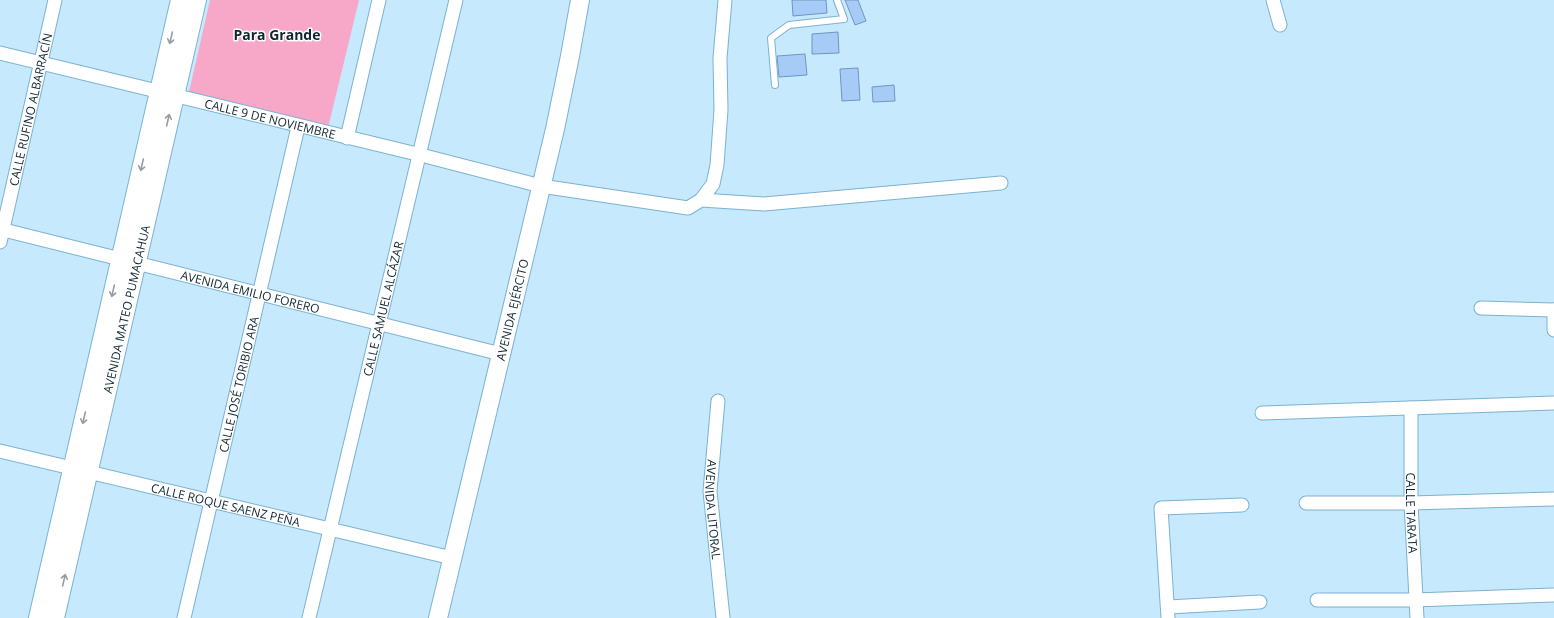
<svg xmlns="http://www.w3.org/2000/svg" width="1554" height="618" font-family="'Open Sans',sans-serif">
<rect width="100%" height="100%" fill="#c7e9fd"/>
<path fill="#f7a7c8" d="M210 0H359L328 128 189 92Z"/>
<path fill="#a6cbf7" stroke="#7195bf" d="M792 0H826L827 13 793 16Z
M845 0H858L866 21 855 25Z
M838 32 839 53 812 54V34Z
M805 54 807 75 779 77 777 56Z
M858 68 860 100 842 101 840 69Z
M894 85 895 101 873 102 872 87Z"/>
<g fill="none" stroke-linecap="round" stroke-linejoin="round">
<g stroke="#7ab2d2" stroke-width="8">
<path id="lane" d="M775 85 771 38 789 25 844 19 837 0"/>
</g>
<g stroke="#7ab2d2" stroke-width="15">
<g id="street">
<path d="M1273 0 1280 25"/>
<path id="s1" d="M0 53 421 155 541 186 688 208 701 200 713 184 717 165 721 110 720 58 725 0"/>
<path d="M347 138 379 0"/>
<path d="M701 200 764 204 1001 183"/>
<path id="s2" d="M0 229 501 354"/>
<path id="s3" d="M0 242 55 0"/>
<path d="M1481 308 1554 310"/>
<path d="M1554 310V330"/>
<path id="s4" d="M718 401 710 491 723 618"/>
<path id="s5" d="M1411 408V503L1417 618"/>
<path d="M1262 413 1554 403"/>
<path id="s6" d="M0 451 452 558"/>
<path d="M1306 503H1411L1554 499"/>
<path d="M1317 600H1415L1554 595"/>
<path d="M1168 607 1260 602"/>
<path id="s7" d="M184 618 298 127"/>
<path id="s8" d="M309 618 456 0"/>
<path d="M1168 618 1161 508 1242 505"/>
</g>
</g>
<g stroke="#7ab2d2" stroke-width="20">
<g id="secondary">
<path d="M38 618 180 0"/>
<path id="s9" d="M55 618 197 0"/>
<path id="s10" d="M438 618 555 129 570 56 580 0"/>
</g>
</g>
<use href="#lane" stroke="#fff" stroke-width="6"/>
<use href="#street" stroke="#fff" stroke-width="13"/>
<use href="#secondary" stroke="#fff" stroke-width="18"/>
</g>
<defs><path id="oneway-shaft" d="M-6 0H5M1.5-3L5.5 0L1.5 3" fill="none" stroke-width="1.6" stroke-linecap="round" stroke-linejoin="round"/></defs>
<g stroke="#939da3">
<use href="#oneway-shaft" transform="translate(171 38) rotate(103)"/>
<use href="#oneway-shaft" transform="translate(168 120) rotate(-77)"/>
<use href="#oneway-shaft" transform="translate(142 165) rotate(103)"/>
<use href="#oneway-shaft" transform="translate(113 291) rotate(103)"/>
<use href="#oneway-shaft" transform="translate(84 418) rotate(103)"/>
<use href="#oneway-shaft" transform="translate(64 580) rotate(-77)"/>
</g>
<g text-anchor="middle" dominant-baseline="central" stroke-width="3" stroke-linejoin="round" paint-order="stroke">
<g font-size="12" fill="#0f2632" stroke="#fff">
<text stroke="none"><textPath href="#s3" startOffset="136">CALLE RUFINO ALBARRACÍN</textPath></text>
<text stroke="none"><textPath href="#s1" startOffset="278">CALLE 9 DE NOVIEMBRE</textPath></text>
<text stroke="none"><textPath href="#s2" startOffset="258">AVENIDA EMILIO FORERO</textPath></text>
<text stroke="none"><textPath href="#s9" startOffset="317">AVENIDA MATEO PUMACAHUA</textPath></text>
<text stroke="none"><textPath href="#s8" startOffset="318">CALLE SAMUEL ALCÁZAR</textPath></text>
<text stroke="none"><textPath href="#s10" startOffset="317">AVENIDA EJÉRCITO</textPath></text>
<text stroke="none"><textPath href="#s7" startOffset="240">CALLE JOSÉ TORIBIO ARA</textPath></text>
<text stroke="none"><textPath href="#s6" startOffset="232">CALLE ROQUE SAENZ PEÑA</textPath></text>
<text stroke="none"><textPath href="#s4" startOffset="109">AVENIDA LITORAL</textPath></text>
<text stroke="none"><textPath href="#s5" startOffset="105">CALLE TARATA</textPath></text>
</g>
<g font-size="14" font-weight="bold" fill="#0f2632" stroke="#fff">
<text x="277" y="34">Para Grande</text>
</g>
</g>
</svg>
